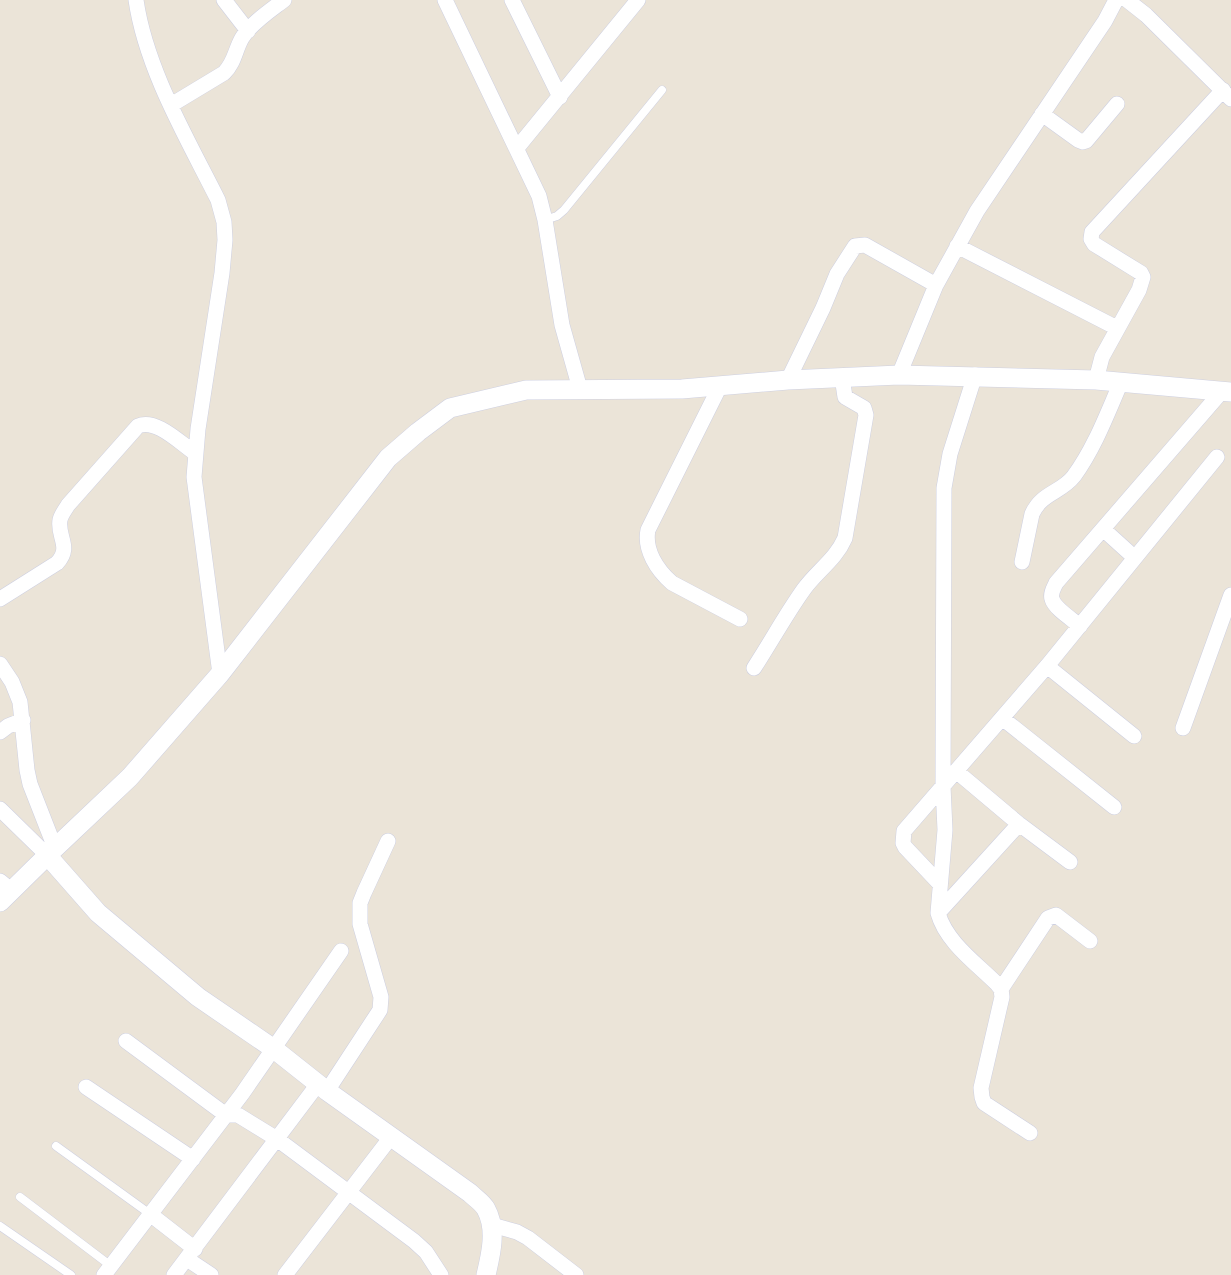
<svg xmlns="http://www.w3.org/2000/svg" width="1231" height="1275" font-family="'Source Sans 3',sans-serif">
<rect width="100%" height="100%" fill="#ebe4d8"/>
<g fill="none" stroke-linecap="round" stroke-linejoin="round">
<g stroke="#ced0e1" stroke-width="9">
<path id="service" d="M545 220 557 216 564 210 662 90
M56 1146 150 1214
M20 1197 111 1266
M0 1226 71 1275"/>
</g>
<g stroke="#ced0e1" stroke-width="16">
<path id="minor" d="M136 0C146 69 187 138 218 200L224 222 225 240 222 273 198 429 194 477 220 674
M224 0 248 31
M445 0 539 196 545 220 562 325 580 389
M512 0 560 97
M1127 0 1146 15 1231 99
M171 105 224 73C235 62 235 50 242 38 250 24 271 10 284 0
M1042 114 1078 140 1083 142 1086 141 1117 104
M517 148 638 0
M957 246 1117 328
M899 375 936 285 977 211 1105 21 1116 0
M975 375 950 454 944 488 943 786 945 830 938 913C946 942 976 963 997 984L1001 989 1002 997 981 1088 982 1097 984 1103 1030 1133
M788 380 823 308 837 274 855 246 865 245 936 285
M1096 380 1102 357 1139 290 1143 277 1141 273 1094 244 1091 239 1092 232 1223 90
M720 386 648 530C644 550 657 570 672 583L740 619
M1103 529 1135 558
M1022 562 1032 514C1042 492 1061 493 1074 476 1095 447 1107 414 1121 382
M0 599 57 563C72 547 57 537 60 520 61 515 65 510 68 505L138 426C156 418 180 443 195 453
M1080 626C1072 619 1055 609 1052 599 1050 593 1054 588 1056 583L1223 390
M0 664 12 682 20 702 27 770 30 784 55 848
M1047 666 1134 736
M754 668C771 642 786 614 804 589 817 571 836 559 845 538L866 415 864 408 845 397 842 377
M1002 718 1114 807
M1183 728 1231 595
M0 732 8 726 23 720
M956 771 1019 824 1070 862
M0 809 47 855
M0 881 11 890
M940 884 905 847 903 843 904 831 1047 666 1217 457
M938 913 1019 824
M1001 989 1048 918 1056 915 1090 941
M126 1041 226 1115H238L277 1139 414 1241 426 1252 441 1275
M86 1087 193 1159
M327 1091 380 1010 381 997 360 924V903L364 893 388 841
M150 1214 195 1249
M492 1225 517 1232 528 1238 576 1275
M187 1259 211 1275
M104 1275 242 1094 341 951
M174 1275 318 1084
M285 1275 391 1137"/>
</g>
<g stroke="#ced0e1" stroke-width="20">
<path id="tertiary" d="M47 855 98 913 198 997 274 1049 327 1091 470 1193C475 1198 483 1203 486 1209 497 1229 491 1254 486 1275
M0 902 55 848 130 777 220 674 388 458 418 432 450 408 526 390 682 389 788 380 899 375 1096 380 1231 392"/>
</g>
<use href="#service" stroke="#fff" stroke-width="8"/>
<use href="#minor" stroke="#fff" stroke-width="15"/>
<use href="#tertiary" stroke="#fff" stroke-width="19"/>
</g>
</svg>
